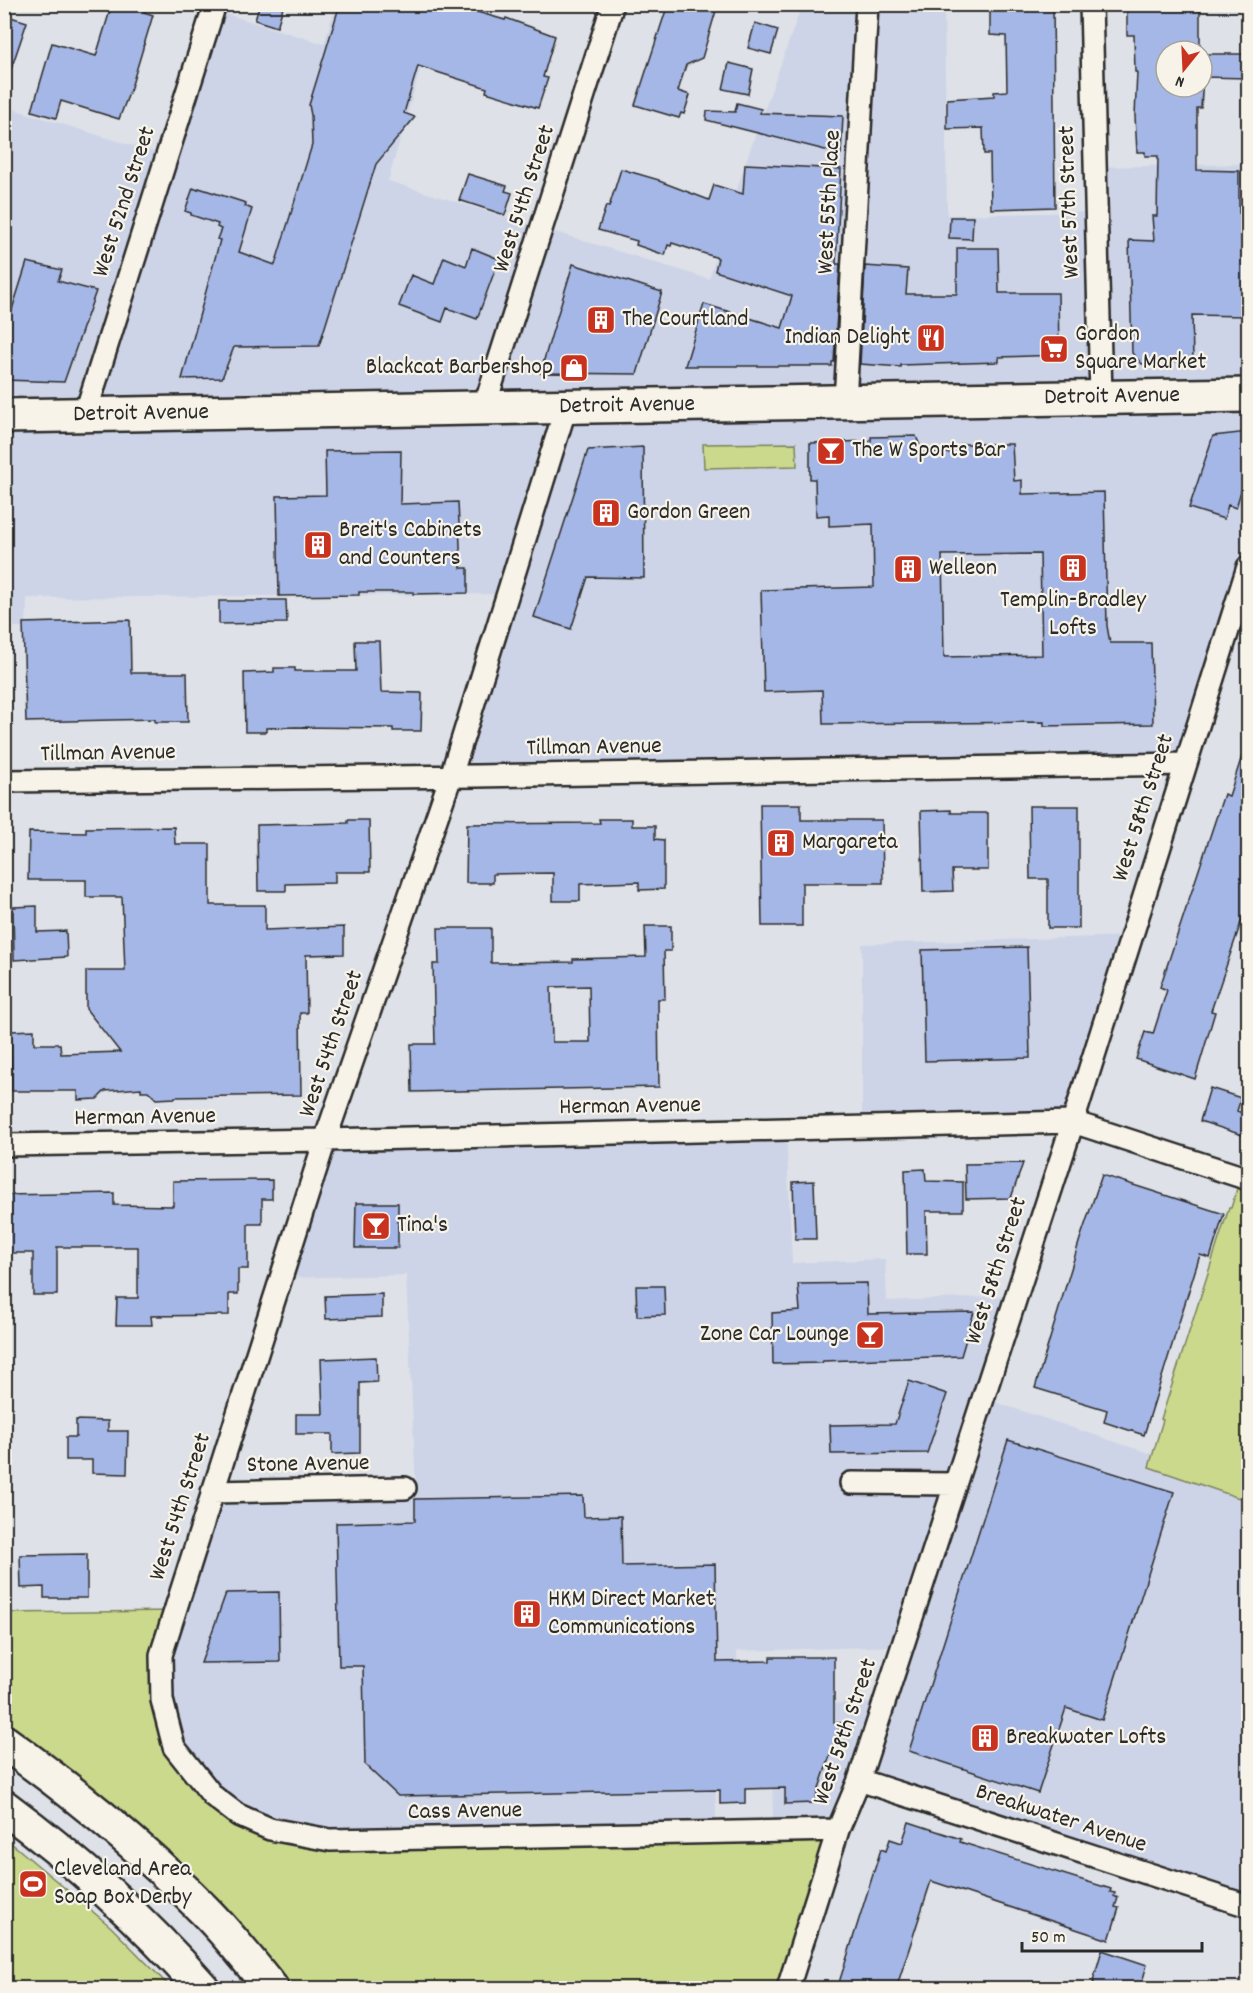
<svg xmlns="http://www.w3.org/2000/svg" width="1253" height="1993" font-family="Dekko,sans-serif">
<rect width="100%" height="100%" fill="#dee1e7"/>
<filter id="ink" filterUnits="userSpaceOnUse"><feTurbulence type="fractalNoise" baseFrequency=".0167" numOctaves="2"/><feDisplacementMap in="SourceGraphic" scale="12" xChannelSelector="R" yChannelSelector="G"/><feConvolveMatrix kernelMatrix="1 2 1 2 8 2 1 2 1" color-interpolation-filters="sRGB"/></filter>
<g filter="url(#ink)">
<path fill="#cdd4e7" d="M336 5H439L388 181 709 279 745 164 802 5H944L947 215 1096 212 1095 167 1247 164 1248 185V581L1185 764 451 776 507 594 27 598 26 627H5L4 113 7 107 166 156 213 10 324 44Z
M1131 936 1073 1122 862 1127V944Z
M786 1129 792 1263 885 1259 887 1301 1016 1296 983 1398 1248 1486V1906L859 1780 838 1830 773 1831 772 1704 884 1703 902 1646 737 1651 738 1700H715L716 1832 330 1840 238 1815 174 1747 161 1655 212 1492 416 1488 406 1275 281 1278 325 1140Z"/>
<path fill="#cbd98d" stroke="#7b825c" stroke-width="1.5" d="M796 443 797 466 704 468 703 444Z
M1241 1176 1248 1179V1501L1149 1467 1163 1420 1161 1419 1229 1208H1231Z
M175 1611 161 1655 174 1747 238 1815 330 1840 838 1830 788 1988H271L5 1742V1613Z
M4 1837 111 1927 171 1988H5Z"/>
<path fill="#a5b7e6" stroke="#2b2b2b" stroke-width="1.5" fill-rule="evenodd" d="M112 4H146L144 12 153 15 131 88 119 119 61 101 56 118 32 111 52 43 96 56Z
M260 4H284L277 27 255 20Z
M340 4H469L467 9 505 20 506 18 555 36 543 77 548 78 538 108 486 92 487 88 418 66 404 113 415 117 376 164 319 346 234 347 222 378 182 379 220 240 217 239 221 229 217 227 218 224 191 215V213L185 211 193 188 198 190 199 188 246 203 245 206 252 209 239 252 275 265 312 145 311 115 309 105Z
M668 4H718L702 58 686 65 678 91 690 95 684 114 681 113 679 118 635 105Z
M1053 5 1055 207 991 209 990 154H984L983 128 947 129V99L994 96V92L1007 91 1006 36 990 35V6Z
M1182 6V10H1200V51H1166V87H1202V54H1248V78L1203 77 1201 108H1197V170L1239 171V213H1245V316L1192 315 1193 360 1142 364 1132 353 1129 240 1154 241 1152 216H1157L1158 156H1145V152H1137L1135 116 1137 72H1135L1134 35H1127V7Z
M4 15 27 22 8 78 4 77Z
M755 23 778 30 771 54 748 48Z
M729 63 753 69 748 94 723 89Z
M737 103 761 109 760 113 843 116 841 154 706 120 707 111 735 112Z
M745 164 841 169 836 264H840L834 362H832V366H685L704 304 782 328 792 296 715 271 718 258 672 243 671 246 668 245 665 255 636 245 637 241 598 230 606 206 609 207 621 169 659 180V181L709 200 714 185 743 194Z
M468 174 507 186 505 191 512 193 505 215 459 200Z
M950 217H973L972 239 949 238Z
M472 248 499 259 477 319 447 308 442 322 399 306 411 275 434 284 444 257 466 266Z
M957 248H998L999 293H1058L1059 355 999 357V362L901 365V367L860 364 865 266 908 269 906 294H957Z
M27 262 62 270 58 281 96 291 64 382 4 380V335Z
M573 264 662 292 637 374 540 373Z
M1248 432V467L1236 508 1228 505 1224 519 1189 508 1213 436Z
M916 436 923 453H960L961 444H1012L1014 481 1022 480V494L1104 492 1107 626 1110 643H1151L1153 724 1044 726V722L823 724 822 690 764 692 761 590 874 587 873 524 829 526V515L816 516 815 479H810V443L871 441V437ZM1040 554 1042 655 944 657 942 555Z
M643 447 644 578 588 577 571 629 534 617 588 450Z
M401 450 400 504 458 502 461 568H468V593L413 594V592H359V595L279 596 277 496 326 495 325 451Z
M262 600H286L287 623 219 624V601H262Z
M130 620 131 673H187L188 722H155V719L26 722 23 623Z
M355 641H379L381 692 422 693 421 731H393V728L295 727 266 728V732H245L244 673 274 672V668H295V671H356Z
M1245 747 1248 748V902L1211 1011 1215 1012 1195 1079 1136 1059 1145 1032 1153 1034 1167 990 1160 987 1224 794 1229 796Z
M760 804H801V820H882L883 883H802V926H762Z
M1029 806H1079V928H1048V879H1030Z
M951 810V813H988V870H952L953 891 923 892 921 811Z
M599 819H632V826H655V839L664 840V889L639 890V882L580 884V901H553V873L493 874V883H466L467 824 600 823Z
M348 820H369L370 872H335V883L286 884V891H258L257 825 348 823Z
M174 827 175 844H210V905H265V930L344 927V954L306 955 307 1013H300L301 1095 175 1097V1098L156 1099 148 1091H141V1088L105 1091 97 1099 78 1100V1091H12L11 1031 34 1030V1044H60L61 1054 120 1052 86 1009V971H125L122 897H86V880H28L29 832 86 833V828Z
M37 906V932L66 931 67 957 14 960 13 907Z
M645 926H671V951H664L665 999H658L659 1087 412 1092 411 1044H435L433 964H439L438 928H491V963L573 962V959L646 957ZM589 986 590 1042H552L551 987Z
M1027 947 1030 1058 925 1061 922 950Z
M1210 1088 1241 1098 1237 1111 1248 1115V1137L1200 1121Z
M1023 1163 1011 1198 966 1199 965 1164Z
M925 1169 926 1181 963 1182V1211H926L927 1254H907L905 1170Z
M1102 1175 1224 1214 1210 1258 1200 1255 1144 1435 1104 1422 1107 1410 1035 1388 1080 1239Z
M272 1180V1199H262V1224H248V1269H238V1294H229V1315L151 1316 152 1325H116L117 1298H138V1247H57V1295H33V1253H6L5 1195 114 1193V1205L173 1206V1181Z
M814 1181 816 1239H795L793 1182Z
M356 1203H398V1248H355Z
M867 1283 868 1314 974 1312 961 1356 823 1361 822 1363 773 1364 772 1313 800 1311 798 1284Z
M636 1286H664L665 1315 637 1316Z
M382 1294V1317L326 1319 325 1296Z
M376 1357 377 1382 360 1383V1453L332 1454V1434H296V1414H323L321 1359Z
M909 1381 947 1394 927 1453 831 1454 830 1425 895 1424Z
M76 1420 108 1421V1431H128L127 1474 92 1473V1460H66V1437H76Z
M1008 1440 1174 1492 1102 1720 1066 1708 1038 1793 909 1751Z
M583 1496 584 1517 621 1516 622 1566 715 1564 717 1662 770 1661V1657H834V1723H841L814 1803 785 1804V1788L745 1789V1803L720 1804V1790L398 1796 365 1765 363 1666H339L336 1523 415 1521V1499Z
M87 1554V1598H44V1587L21 1588 20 1555Z
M279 1592 280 1662 201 1663 226 1593Z
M909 1822 961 1839 960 1842 1111 1889 1110 1892 1115 1893 1114 1896 1118 1898 1115 1907 1119 1908 1109 1940 931 1881 896 1989H837L881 1849 886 1851 890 1839 902 1843Z
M1102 1950 1147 1965 1140 1989H1092L1094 1981H1093Z"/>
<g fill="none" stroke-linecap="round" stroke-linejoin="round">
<g stroke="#2b2b2b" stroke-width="26">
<path id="street" d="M1091 4 1101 397
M845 402 867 4
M566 407 451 776 325 1140 161 1655 162 1700 174 1747 213 1796 238 1815 270 1829 330 1840 838 1830
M484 408 613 4
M85 415 215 4
M4 781 477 776 1185 764
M4 1145 325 1140 1073 1122 1248 1179
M851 1483 955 1484
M212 1492 405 1488
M859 1780 1248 1906
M788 1988 838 1830 859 1780 1073 1122 1248 567"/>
</g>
<g stroke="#2b2b2b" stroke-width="38">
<path id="primary" d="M4 416 1248 395"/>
</g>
<g stroke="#2b2b2b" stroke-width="38">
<path id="highway" d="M4 1742C75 1793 144 1849 205 1911 229 1935 250 1962 271 1988
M4 1807C77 1861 143 1921 202 1988"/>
</g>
<use href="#street" stroke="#f7f3e8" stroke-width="21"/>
<use href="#primary" stroke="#f7f3e8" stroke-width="33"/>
<use href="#highway" stroke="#f7f3e8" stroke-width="33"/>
</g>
</g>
<defs>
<g id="building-square" transform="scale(1.5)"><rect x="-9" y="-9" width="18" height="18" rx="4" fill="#c8321e" stroke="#f7f3e8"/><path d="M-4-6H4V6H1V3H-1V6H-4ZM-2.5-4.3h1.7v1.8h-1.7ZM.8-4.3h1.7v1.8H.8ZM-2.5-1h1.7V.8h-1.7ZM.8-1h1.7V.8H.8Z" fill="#fff"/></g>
<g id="restaurant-square" transform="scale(1.5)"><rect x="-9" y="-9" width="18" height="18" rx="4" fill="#c8321e" stroke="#f7f3e8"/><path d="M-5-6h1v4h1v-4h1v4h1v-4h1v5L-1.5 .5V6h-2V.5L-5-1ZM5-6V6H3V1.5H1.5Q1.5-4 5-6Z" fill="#fff"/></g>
<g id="supermarket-square" transform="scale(1.5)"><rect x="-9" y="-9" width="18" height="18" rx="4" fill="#c8321e" stroke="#f7f3e8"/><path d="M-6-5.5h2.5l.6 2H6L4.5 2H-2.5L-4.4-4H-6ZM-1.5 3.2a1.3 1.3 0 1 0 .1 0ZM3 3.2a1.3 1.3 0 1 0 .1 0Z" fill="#fff"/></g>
<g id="shop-square" transform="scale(1.5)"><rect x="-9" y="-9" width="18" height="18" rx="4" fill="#c8321e" stroke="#f7f3e8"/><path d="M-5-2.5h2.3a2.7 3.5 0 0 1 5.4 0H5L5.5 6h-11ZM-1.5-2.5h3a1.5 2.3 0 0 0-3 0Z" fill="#fff"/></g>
<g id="bar-square" transform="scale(1.5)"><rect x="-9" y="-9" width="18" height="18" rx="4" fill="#c8321e" stroke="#f7f3e8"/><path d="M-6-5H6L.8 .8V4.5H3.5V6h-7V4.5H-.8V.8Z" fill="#fff"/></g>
<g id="stadium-square" transform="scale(1.5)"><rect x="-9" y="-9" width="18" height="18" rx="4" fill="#c8321e" stroke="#f7f3e8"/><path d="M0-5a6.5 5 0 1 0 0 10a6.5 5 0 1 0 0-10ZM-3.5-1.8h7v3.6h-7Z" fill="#fff"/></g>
</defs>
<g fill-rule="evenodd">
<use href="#building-square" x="601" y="320"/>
<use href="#restaurant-square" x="931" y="338"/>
<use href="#supermarket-square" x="1054" y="349"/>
<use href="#shop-square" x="574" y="368"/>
<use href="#bar-square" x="831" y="451"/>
<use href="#building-square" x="606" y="513"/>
<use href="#building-square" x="318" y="545"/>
<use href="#building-square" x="1073" y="568"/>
<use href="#building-square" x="908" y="569"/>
<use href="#building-square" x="781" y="843"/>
<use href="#bar-square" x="376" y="1226"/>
<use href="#bar-square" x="870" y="1335"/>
<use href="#building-square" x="527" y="1614"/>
<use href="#building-square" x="985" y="1738"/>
<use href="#stadium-square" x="33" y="1884"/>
</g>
<g text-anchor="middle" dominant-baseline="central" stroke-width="4.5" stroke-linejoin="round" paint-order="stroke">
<g font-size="24" fill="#2b2b2b" stroke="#f7f3e8">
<text transform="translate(525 199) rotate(-72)">West 54th Street</text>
<text transform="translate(125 202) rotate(-72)">West 52nd Street</text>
<text transform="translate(830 202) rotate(-87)">West 55th Place</text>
<text transform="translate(1070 202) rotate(-92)">West 57th Street</text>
<text transform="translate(1112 397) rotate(-1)">Detroit Avenue</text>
<text transform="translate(627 406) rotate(-1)">Detroit Avenue</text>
<text transform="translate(141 414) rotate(-1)">Detroit Avenue</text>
<text transform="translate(594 748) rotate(-1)">Tillman Avenue</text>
<text transform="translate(108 754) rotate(-1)">Tillman Avenue</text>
<text transform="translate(1144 808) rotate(-72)">West 58th Street</text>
<text transform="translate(332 1044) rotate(-71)">West 54th Street</text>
<text transform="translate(630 1107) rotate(-1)">Herman Avenue</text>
<text transform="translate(145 1118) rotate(-1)">Herman Avenue</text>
<text transform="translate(997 1271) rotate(-72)">West 58th Street</text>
<text transform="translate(308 1465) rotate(-1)">Stone Avenue</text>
<text transform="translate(181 1507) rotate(-72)">West 54th Street</text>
<text transform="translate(846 1732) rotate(-71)">West 58th Street</text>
<text transform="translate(465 1812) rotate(-1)">Cass Avenue</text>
<text transform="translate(1061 1819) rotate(18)">Breakwater Avenue</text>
</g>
<g font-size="24" fill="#2b2b2b" stroke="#f7f3e8" text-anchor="start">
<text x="622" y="320">The Courtland</text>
<text x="1075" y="335">Gordon<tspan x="1075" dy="28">Square Market</tspan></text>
<text x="910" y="338" text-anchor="end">Indian Delight</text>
<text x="553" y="368" text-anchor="end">Blackcat Barbershop</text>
<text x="852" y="451">The W Sports Bar</text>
<text x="627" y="513">Gordon Green</text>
<text x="339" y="531">Breit's Cabinets<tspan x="339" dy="28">and Counters</tspan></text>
<text x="929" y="569">Welleon</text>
<text x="1073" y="601" text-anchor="middle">Templin-Bradley<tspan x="1073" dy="28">Lofts</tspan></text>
<text x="802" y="843">Margareta</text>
<text x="397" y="1226">Tina's</text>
<text x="849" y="1335" text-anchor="end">Zone Car Lounge</text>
<text x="548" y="1600">HKM Direct Market<tspan x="548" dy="28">Communications</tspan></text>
<text x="1006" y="1738">Breakwater Lofts</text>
<text x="54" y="1870">Cleveland Area<tspan x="54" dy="28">Soap Box Derby</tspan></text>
</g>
</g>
<rect width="1253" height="1993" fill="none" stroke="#f7f3e8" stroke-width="24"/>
<rect x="12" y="12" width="1229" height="1969" fill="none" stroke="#2b2b2b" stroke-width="2" filter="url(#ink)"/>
<g transform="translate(1184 69) rotate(198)"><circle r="28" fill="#f7f3e8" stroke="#a5a39c" stroke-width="1.5"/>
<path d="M0-4.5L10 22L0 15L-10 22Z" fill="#c8321e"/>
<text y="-9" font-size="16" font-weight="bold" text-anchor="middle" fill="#2b2b2b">N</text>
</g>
<path d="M1022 1942v9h180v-9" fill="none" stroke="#2b2b2b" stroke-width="3"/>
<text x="1031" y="1942" font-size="18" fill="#2b2b2b" stroke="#f7f3e8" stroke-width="4.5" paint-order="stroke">50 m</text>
</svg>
